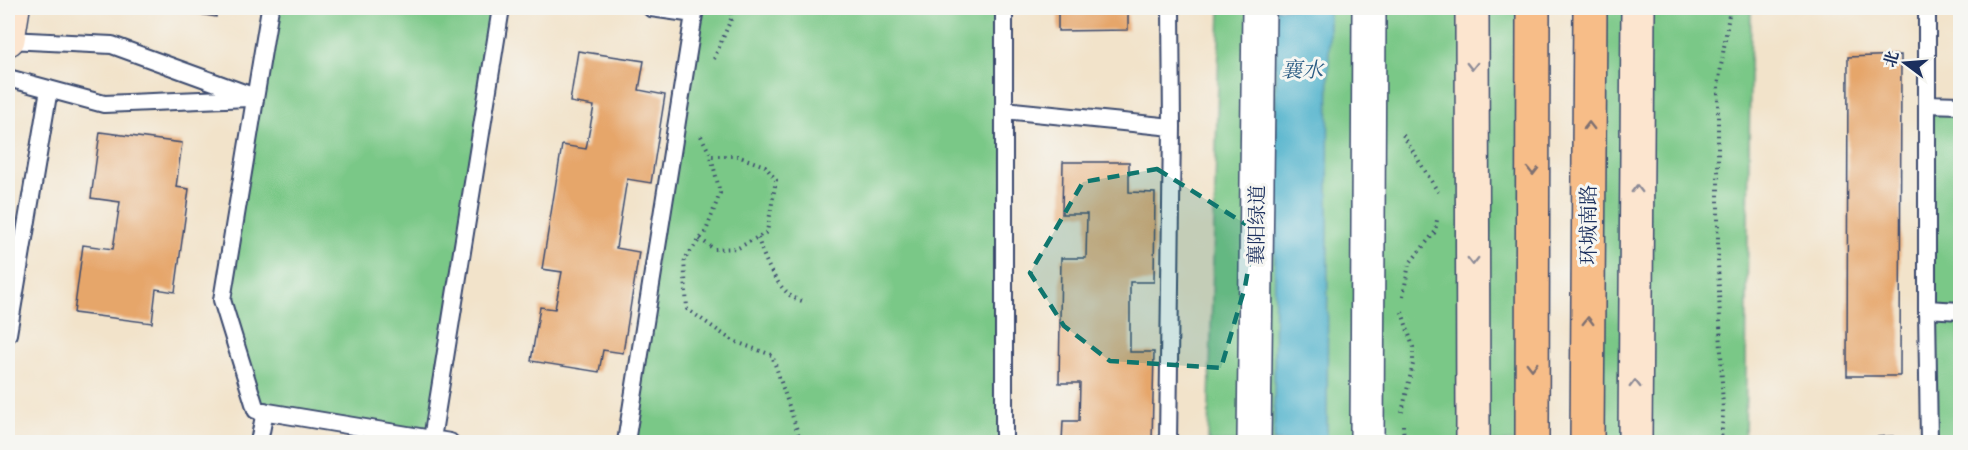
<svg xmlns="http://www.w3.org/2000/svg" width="1968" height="450" font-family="'IM FELL French Canon','Noto Serif SC',serif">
<rect width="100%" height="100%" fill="#f6f6f2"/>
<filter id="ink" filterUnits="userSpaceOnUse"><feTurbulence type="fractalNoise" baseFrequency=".0167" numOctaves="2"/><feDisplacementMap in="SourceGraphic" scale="12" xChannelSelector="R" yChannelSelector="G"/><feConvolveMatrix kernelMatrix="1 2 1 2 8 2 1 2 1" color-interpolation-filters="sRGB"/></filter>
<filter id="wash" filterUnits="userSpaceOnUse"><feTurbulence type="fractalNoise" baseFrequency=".008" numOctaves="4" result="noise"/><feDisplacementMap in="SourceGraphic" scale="24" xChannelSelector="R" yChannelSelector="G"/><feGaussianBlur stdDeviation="1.35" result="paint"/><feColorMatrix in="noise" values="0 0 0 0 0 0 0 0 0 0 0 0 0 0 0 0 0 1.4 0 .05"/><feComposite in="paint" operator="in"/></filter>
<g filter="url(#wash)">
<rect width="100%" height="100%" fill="#f2e3ca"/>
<path fill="#7ac887" stroke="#4a7c72" stroke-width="1.5" d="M270 8H501L432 439 256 410 222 300Z
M697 8H1004V442H626Z
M1220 8H1533L1532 442H1208Z
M1590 8H1751L1745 442H1587Z
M1927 104 1960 105V442H1929Z"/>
<path fill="#4cb0cb" stroke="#347094" stroke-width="1.5" d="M1276 8H1329L1327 442H1274Z"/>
<g id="blocks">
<path fill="#e6a66b" d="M163 8H217L216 17Z
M1058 8H1128V30L1058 31Z
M578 51 644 61 639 90 665 95 651 183 627 179 616 248 639 252 623 353 603 350 599 372 531 361 540 307 555 309 562 272 542 269 562 145 586 149 594 106 570 102Z
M1901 55 1900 376H1847L1848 57Z
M100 132 182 143 176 187 189 189 175 292 156 289 152 323 74 313 83 245 113 249 120 202 91 198Z
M1063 162H1129V192L1155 193 1154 282H1130V352H1154L1152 442H1062L1063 421H1079L1080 383H1059L1061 258H1086L1087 214H1062Z
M140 436 142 442H121Z
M1893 436V442H1832V439Z"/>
</g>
</g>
<g filter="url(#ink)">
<use href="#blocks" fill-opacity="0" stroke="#3b4a6e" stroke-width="1.5"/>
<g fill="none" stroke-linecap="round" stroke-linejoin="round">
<g stroke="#3b4a6e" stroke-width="20">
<path id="lane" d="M270 8 222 300 256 410 450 442
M651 8 694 14
M1004 8V442
M1927 8V309L1929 442
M8 40 112 45 255 97
M8 78 104 104 249 98
M1927 104 1960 105
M1004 110 1172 127
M1927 309 1960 311
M8 334 49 89
M432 439 501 8
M259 442 265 411
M626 442 695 8
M1168 442 1172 127 1171 8"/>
</g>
<g stroke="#3b4a6e" stroke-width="36">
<path id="street" d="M1254 442 1259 8
M1367 442 1369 8"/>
</g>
<g stroke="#3b4a6e" stroke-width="36">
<path id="secondary" d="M1472 8 1473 442
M8 39 13 8
M1635 442 1638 8"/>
</g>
<g stroke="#3b4a6e" stroke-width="36">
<path id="highway" d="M1532 442 1533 8
M1587 442 1590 8"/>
</g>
<path stroke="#3b4a6e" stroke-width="4" stroke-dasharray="1.5 4.5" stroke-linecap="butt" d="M714 59 731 19 730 8
M1403 135 1438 192
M701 136 711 156 720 193 706 231 684 260 687 309 733 341 772 355 801 442
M758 238C764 259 774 283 792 297 796 299 802 301 806 302
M700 239 714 249 738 248 767 232 776 180 765 166 737 156H711
M1403 296 1409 264 1435 232 1437 220
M1402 312 1413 347V364L1402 412
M1403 425 1404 442
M1721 442 1723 414 1718 261V86L1730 8"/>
<use href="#lane" stroke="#fff" stroke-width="16"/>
<use href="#street" stroke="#fff" stroke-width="33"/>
<use href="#secondary" stroke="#fce5cf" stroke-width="33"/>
<use href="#highway" stroke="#f7bd88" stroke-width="33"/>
</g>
<defs><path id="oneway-chevron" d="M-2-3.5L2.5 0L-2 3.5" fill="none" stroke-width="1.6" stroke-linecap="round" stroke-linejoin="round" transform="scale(1.5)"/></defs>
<g stroke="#8c8a96">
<use href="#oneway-chevron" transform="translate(1472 66) rotate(90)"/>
<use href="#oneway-chevron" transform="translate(1637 189) rotate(-90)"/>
<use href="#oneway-chevron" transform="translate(1473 261) rotate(90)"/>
<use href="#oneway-chevron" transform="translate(1635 384) rotate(-90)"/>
</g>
<g stroke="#7e6f71">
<use href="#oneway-chevron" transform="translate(1589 126) rotate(-90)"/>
<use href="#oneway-chevron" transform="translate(1533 171) rotate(90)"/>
<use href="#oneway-chevron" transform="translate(1588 321) rotate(-90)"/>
<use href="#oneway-chevron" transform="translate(1532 366) rotate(90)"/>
</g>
</g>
<path fill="#0f766e" fill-opacity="0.2" stroke="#0f766e" stroke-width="4.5" stroke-dasharray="12 8" stroke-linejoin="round" d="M1157 169 1255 230 1245 287 1221 368 1110 361 1064 326 1030 273 1083 182Z"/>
<g text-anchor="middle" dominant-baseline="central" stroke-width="6" stroke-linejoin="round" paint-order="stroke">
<g font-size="20" fill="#1b2f5e" stroke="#f6f6f2">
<text transform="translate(1257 225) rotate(-89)">襄阳绿道</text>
<text transform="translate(1588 225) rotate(-90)">环城南路</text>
</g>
<g font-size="21" font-style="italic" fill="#2c5c84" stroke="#f6f6f2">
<text x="1302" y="70">襄水</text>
</g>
</g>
<rect width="1968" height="450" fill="none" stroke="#f6f6f2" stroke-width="30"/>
<g transform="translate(1905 63) rotate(286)" stroke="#f6f6f2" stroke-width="4.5" paint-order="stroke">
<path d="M0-4.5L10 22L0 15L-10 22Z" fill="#1b2f5e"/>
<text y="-9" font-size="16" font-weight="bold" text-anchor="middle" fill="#1b2f5e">北</text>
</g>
</svg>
